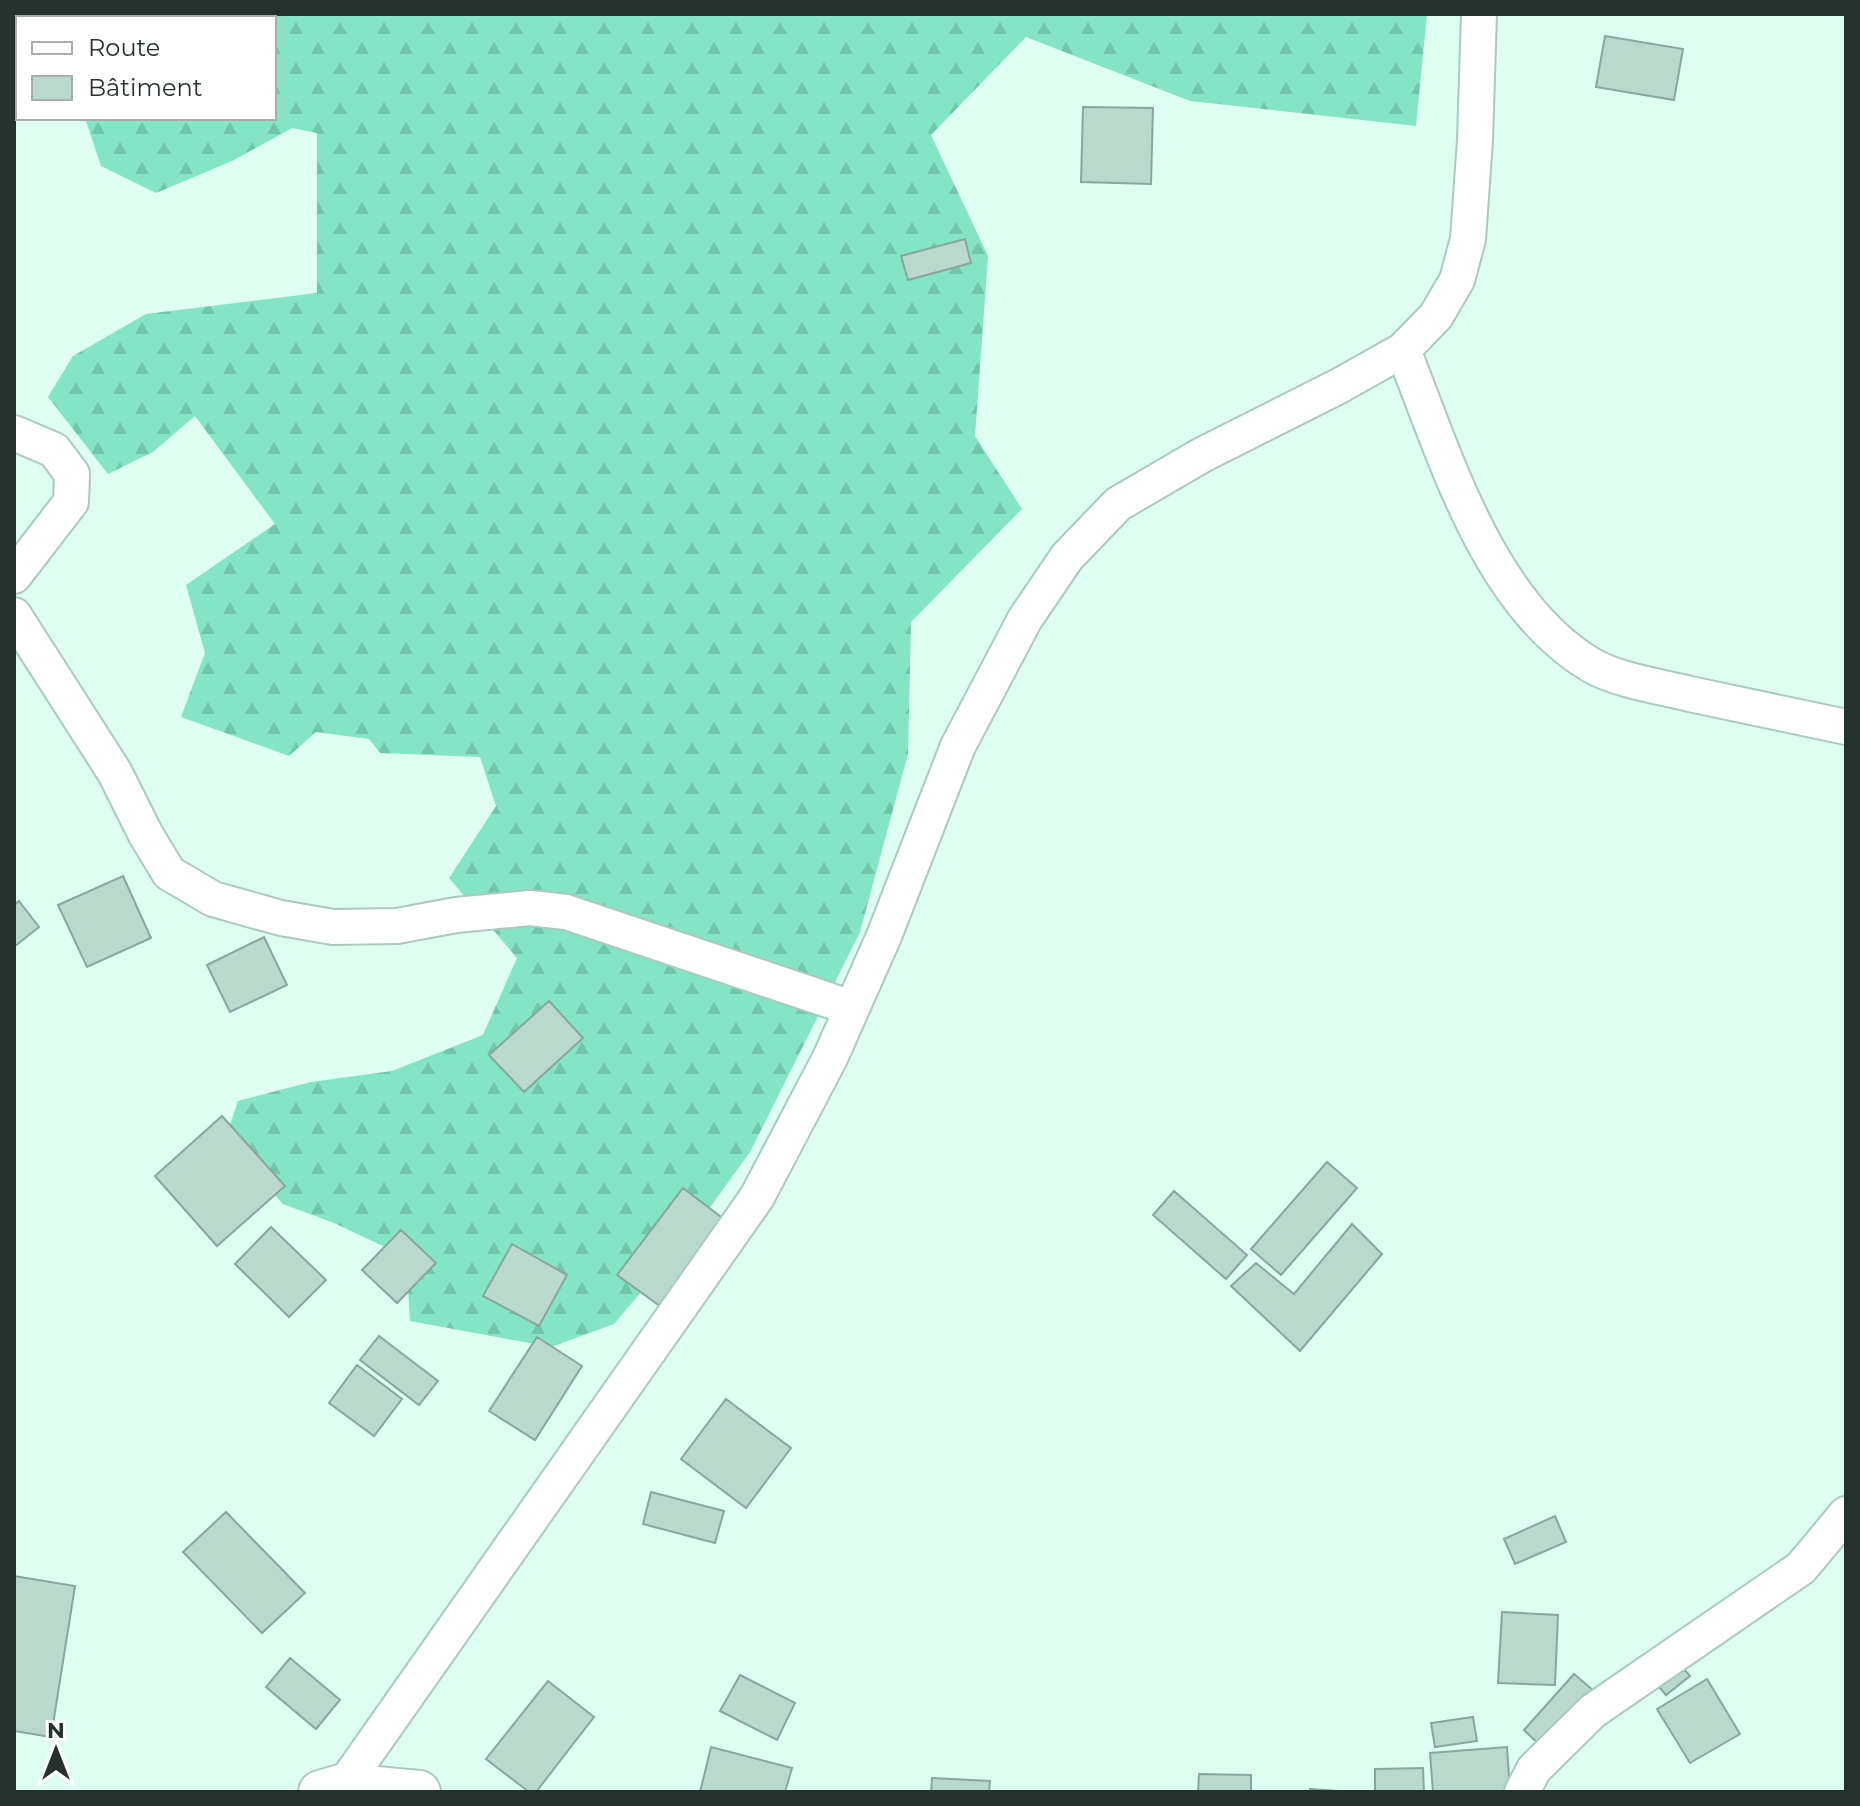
<svg xmlns="http://www.w3.org/2000/svg" width="1860" height="1806" font-family="Montserrat,sans-serif">
<defs>
<pattern id="forest-firs" width="22" height="20" patternUnits="userSpaceOnUse" patternTransform="scale(2)"><rect width="22" height="20" fill="#83e5c5"/><path d="M5 1l3.5 6h-7zM16 11l3.5 6h-7z" fill="#71c5aa"/></pattern>
</defs>
<rect width="100%" height="100%" fill="#ddfef1"/>
<path fill="url(#forest-firs)" d="M65 14H1427L1416 126 1190 101 1026 37 931 135 988 256 975 436 1022 509 911 622 908 754 860 932 750 1152 693 1231 614 1324 551 1347 410 1321 406 1257 334 1223 283 1204 225 1140 238 1101 311 1082 392 1071 483 1035 517 958 449 878 496 806 480 757 380 753 369 739 316 732 289 756 181 717 205 653 186 585 275 524 195 416 153 452 108 474 48 397 73 356 146 314 317 293V133L292 128 232 161 156 193 101 166 85 118H274V18H65Z"/>
<path fill="#b9d9cd" stroke="#88a79c" stroke-width="2" d="M1605 36 1683 49 1674 100 1596 87Z
M1083 107 1153 108 1151 184 1081 182Z
M965 239 971 263 908 280 901 256Z
M123 876 151 938 87 967 58 905Z
M19 901 39 927 14 947V905Z
M264 937 287 985 230 1012 207 965Z
M549 1001 583 1038 524 1092 489 1055Z
M222 1116 285 1186 217 1246 155 1176Z
M1327 1162 1357 1188 1281 1275 1251 1249Z
M683 1188 725 1220 660 1306 617 1275Z
M1174 1191 1247 1255 1226 1279 1153 1215Z
M1352 1224 1382 1254 1300 1351 1231 1286 1256 1263 1294 1294Z
M271 1227 326 1280 289 1317 235 1264Z
M401 1230 436 1263 397 1303 362 1270Z
M512 1244 567 1275 539 1326 483 1296Z
M379 1336 438 1381 419 1405 360 1360Z
M537 1337 582 1366 535 1440 489 1411Z
M357 1365 402 1399 374 1436 329 1403Z
M726 1399 791 1448 746 1508 681 1459Z
M651 1492 724 1511 715 1543 643 1524Z
M226 1512 305 1593 262 1633 183 1552Z
M1555 1516 1566 1542 1515 1564 1504 1539Z
M14 1576 75 1586 51 1737 14 1731Z
M1502 1612 1558 1615 1555 1685 1498 1683Z
M290 1658 340 1700 316 1729 266 1687Z
M1677 1661 1690 1676 1666 1695 1654 1681Z
M1574 1674 1594 1691 1543 1748 1524 1730Z
M740 1675 795 1703 777 1740 720 1711Z
M1707 1679 1740 1734 1690 1763 1657 1709Z
M548 1681 594 1717 536 1792H529L486 1759Z
M1473 1717 1477 1741 1435 1747 1431 1723Z
M711 1747 792 1768 785 1792H700Z
M1507 1747 1510 1792H1433L1430 1753Z
M1423 1768 1424 1792H1375V1769Z
M1199 1774 1251 1775V1792H1198Z
M932 1778 990 1781 989 1792H931Z
M1310 1789 1354 1792H1310Z"/>
<g fill="none" stroke-linecap="round" stroke-linejoin="round">
<g stroke="#aacabe" stroke-width="38">
<path id="minor" d="M1403 350C1445 455 1488 604 1591 665 1616 680 1662 687 1690 694 1742 705 1794 716 1846 727
M14 433 54 450 72 474 71 502 14 576
M14 615 115 773 146 835 169 873 213 899 281 918 333 927 397 926 456 915 530 908 566 912 852 1008
M344 1785 757 1197 830 1058 884 936 958 746 1025 619 1067 557 1118 504 1202 455 1339 386 1403 350 1436 316 1457 280 1468 239 1475 140 1479 14
M1522 1792 1534 1769 1593 1711 1801 1568 1846 1514"/>
</g>
<g stroke="#aacabe" stroke-width="46">
<path id="tertiary" d="M320 1792 344 1785 419 1792"/>
</g>
<use href="#minor" stroke="#fff" stroke-width="34"/>
<use href="#tertiary" stroke="#fff" stroke-width="42"/>
</g>
<rect width="1860" height="1806" fill="none" stroke="#25312d" stroke-width="32"/>
<rect x="16" y="16" width="260" height="104" fill="#ffffff" stroke="#a8adab" stroke-width="2"/>
<rect x="32" y="42" width="40" height="12" fill="#ffffff" stroke="#a8adab" stroke-width="2"/>
<text x="88" y="56" font-size="24" fill="#25312d">Route</text>
<rect x="32" y="76" width="40" height="24" fill="#b9d9cd" stroke="#a8adab" stroke-width="2"/>
<text x="88" y="96" font-size="24" fill="#25312d">Bâtiment</text>
<g transform="translate(56 1750)" stroke="#ffffff" stroke-width="6" paint-order="stroke">
<path d="M0-6L14 30L0 20L-14 30Z" fill="#25312d"/>
<text y="-12" font-size="22" font-weight="bold" text-anchor="middle" fill="#25312d">N</text>
</g>
</svg>
